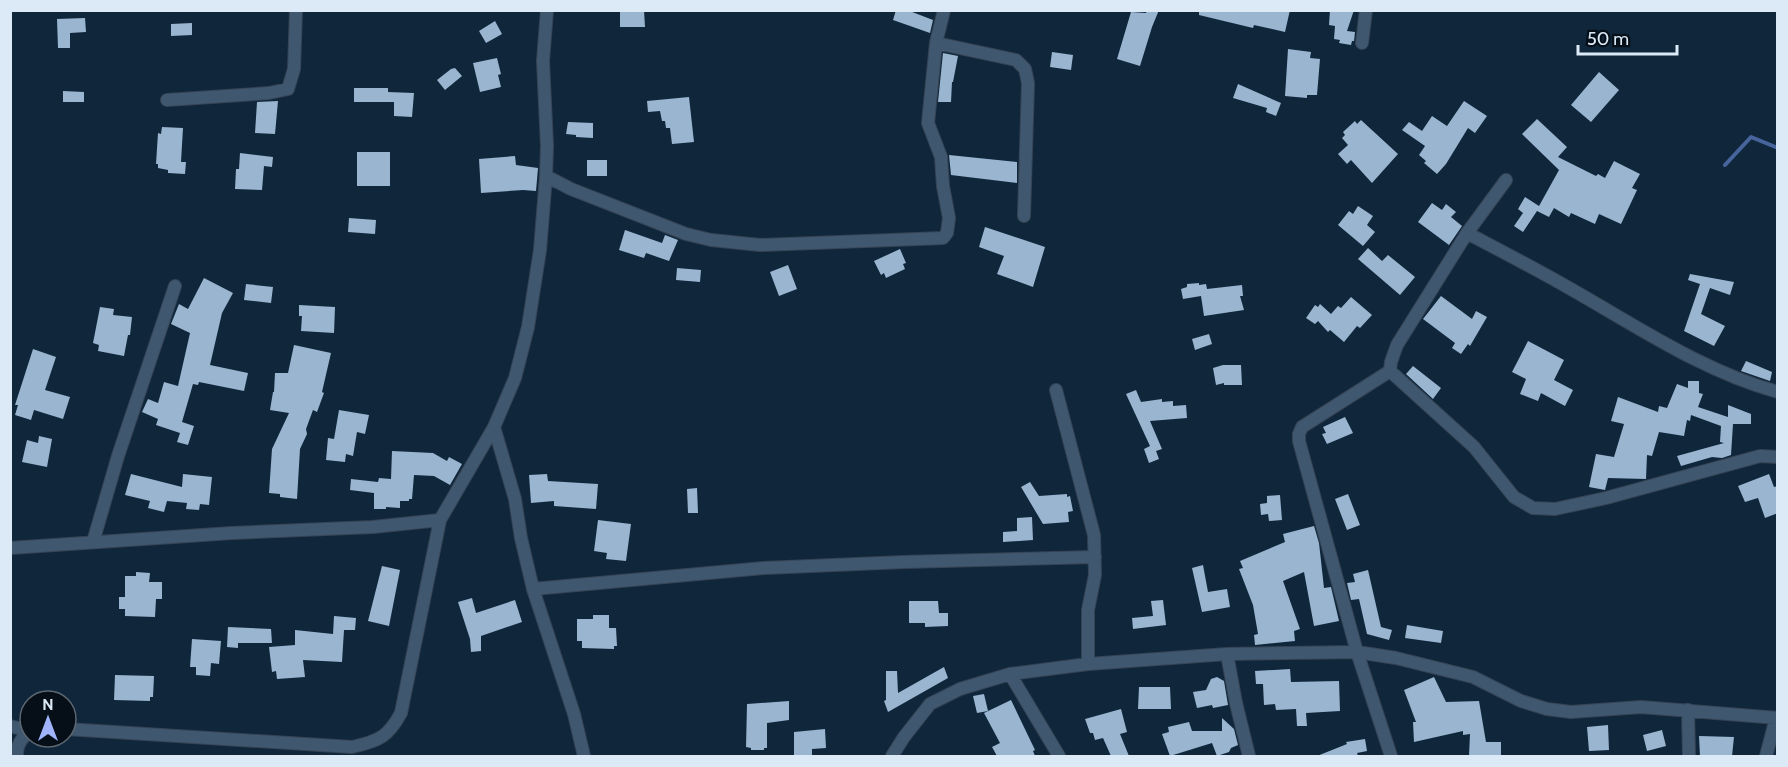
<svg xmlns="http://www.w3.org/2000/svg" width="1788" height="767" font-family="Cabin,sans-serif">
<rect width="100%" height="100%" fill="#10273b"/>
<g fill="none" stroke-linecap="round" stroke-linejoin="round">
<path stroke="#47659c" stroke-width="4" d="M1725 165 1751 137 1778 148"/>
</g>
<path fill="#9ab5d0" d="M620 10H644L645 27H620Z
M896 10H907L933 20 930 33 893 20Z
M1147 10H1159L1152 27 1140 66 1117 59 1131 12 1146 13Z
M1199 10H1290L1285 32 1254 25 1253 28 1199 15Z
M1330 10H1354L1347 31 1355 32 1354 41H1352L1351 45 1339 43 1340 40 1334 39 1335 26 1329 25Z
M85 18 86 32 70 33V48H58L57 19Z
M495 21 502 34 486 43 479 31Z
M192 23V35L171 36V24Z
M1288 49 1311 52 1310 58 1320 59 1317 95H1307V98L1285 96Z
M1052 52 1073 55 1071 70 1050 67Z
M943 53 958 56 953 82H952L951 102H938Z
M497 58 501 74 498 75 501 87 480 92 473 63Z
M455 68 462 76 445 90 437 80 451 69Z
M1599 72 1619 90 1591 122 1571 105Z
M1238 84 1281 103 1276 116 1266 112 1267 108 1233 98Z
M354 88H388V92L414 93 412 117 394 116V102H354Z
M63 91 84 92V102H63Z
M689 97 694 142 672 144 670 128H666L665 121H662L660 111 648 112 647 101Z
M278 101 275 134 255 133 257 102Z
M1464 101 1487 116 1475 133 1468 128 1446 164 1437 174 1424 163 1426 161 1419 155 1425 146 1402 130 1409 122 1422 131 1432 116 1447 126Z
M1537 119 1567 147 1558 157 1596 176 1598 174 1605 178 1614 161 1640 174 1632 188 1637 190 1621 224 1599 214 1595 224 1571 213 1569 217 1554 208 1549 217 1537 211 1523 232 1514 226 1523 213 1518 209 1525 197 1539 206 1559 170 1522 134Z
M1361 120 1398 154 1372 183 1351 160 1347 164 1338 154 1348 145 1342 138 1345 135 1343 132 1355 121 1357 124Z
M568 122 593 123V138L576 137V135L566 134Z
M162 127 183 128 181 162H186L185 174 168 173V170L158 168V164H156L158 133 161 134Z
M357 152H390V186H357Z
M240 153 273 157 272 167 264 166 262 190 235 189 236 169H239Z
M949 155 1017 162V183L951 175Z
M515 156 516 165 538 168 536 191 523 190 481 193 479 159Z
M587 160H607V176H587Z
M1432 203 1442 210 1446 204 1456 212 1451 217 1462 226 1449 245 1418 222Z
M1358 206 1373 216 1367 225 1375 232 1363 246 1338 225 1349 211 1353 214Z
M349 218 376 220 375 234 348 232Z
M985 227 1045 247 1033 287 997 274 1004 256 979 247Z
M625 230 662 243 665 235 678 240 669 261 646 253 644 258 619 250Z
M1368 248 1382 261 1388 255 1415 277 1400 295 1358 259Z
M900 249 906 263 903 264 905 269 886 278 884 273 881 275 874 261Z
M788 265 797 289 779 296 770 272Z
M677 268 701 270 700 282 676 280Z
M1690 274 1734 282 1730 295 1710 288 1701 314 1725 326 1714 346 1684 331 1700 284 1688 280Z
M204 278 233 293 222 313 210 365 248 373 244 391 199 382 198 385 193 384 182 422 194 426 188 445 177 442 180 433 156 425 158 419 142 412 148 399 158 403 164 382 178 386 190 333 171 324 179 304 188 309Z
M1199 283V285L1206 284 1207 289 1242 285 1243 296H1240L1244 310 1204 316 1201 296 1183 299 1181 289 1187 287V284Z
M246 284 273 287 271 303 244 300Z
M1441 296 1472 319 1476 311 1487 317 1470 346 1468 344 1461 354 1452 348 1455 343 1423 319Z
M1351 297 1372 315 1360 328 1357 326 1344 342 1330 330 1328 332 1318 321 1315 324 1306 318 1315 305 1318 307 1320 304 1331 314 1338 306 1341 308Z
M299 305 335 307 334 333 301 331 302 316H299Z
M100 307 114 309 113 315 132 317 130 335H128L124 356 98 351 99 345 93 343Z
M1209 334 1212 344 1195 350 1192 339Z
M1528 341 1564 360 1554 380 1573 390 1565 406 1541 393 1538 401 1520 394 1526 379 1512 372Z
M294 345 331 353 322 392 324 393 317 412 313 410 306 429 307 434 300 449 297 499 280 497V494L269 493 272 449 289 413 270 410 273 392H274L275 373H288Z
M33 349 56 357 45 390 70 397 63 419 34 410 31 420 15 415 18 405H15Z
M1746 361 1772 372 1770 381 1741 371Z
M1223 365H1241L1242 385H1224V383L1216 385 1213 368Z
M1413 366 1441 388 1433 399 1406 374Z
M1688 381H1699V393L1703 394 1698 407 1728 417V405L1751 414V424H1733L1731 455 1722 458 1712 457 1681 466 1677 456 1724 443 1720 442 1721 426 1691 415 1690 421 1687 420 1684 436 1659 432 1652 456 1647 455 1646 479 1608 478 1605 490 1589 487 1596 454 1614 457 1624 424 1611 421 1618 397 1658 412 1659 406 1667 408 1677 384 1688 388Z
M1136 390 1141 402 1162 399V402L1173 401V406L1186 405 1187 418 1150 421 1162 449 1156 451 1159 459 1149 463 1144 449 1150 446 1126 394Z
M339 410 369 415 365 434 357 432 353 456 346 454 345 462 326 460 328 438 334 439Z
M1345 417 1353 433 1327 444 1322 434 1326 433 1323 427Z
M39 436 52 439 47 467 22 462 27 440 38 443Z
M392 451 433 453 447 461 449 457 462 464 450 485 434 476 414 475 412 499H409V501H400V508L386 507V509H374V493L350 490 351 479 378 482 379 478 391 479Z
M131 474 182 487 183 474 212 477 209 505 200 504 199 510 186 509 187 503 167 501 164 512 148 508 150 501 125 495Z
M547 474 548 481 598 484 596 509 554 506V501L531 503 529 475Z
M1769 474 1774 487 1778 486V513L1765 518 1758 498 1745 502 1738 486Z
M1030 482 1039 496 1067 494V497L1070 496 1073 511 1068 512 1069 522 1043 524 1021 487Z
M697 488 698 513H688L687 489Z
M1348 494 1360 525 1347 530 1335 499Z
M1280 495 1282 520 1269 521 1268 514 1261 515 1260 504 1267 503V496Z
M1032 517 1033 540 1003 542V532L1017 531V518Z
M598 520 631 524 626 561 606 559 607 553 594 551Z
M1314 526 1319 543 1324 588 1331 587 1339 621 1314 626 1304 572 1283 581 1300 629 1294 631 1295 641 1255 645 1254 635 1258 634 1253 605 1239 569 1243 568 1240 561 1285 542 1283 534Z
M1203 565 1208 592 1227 589 1230 607 1202 612 1192 568Z
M382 566 400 570 389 626 368 621Z
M1368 570 1381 627 1392 630 1389 640 1367 634 1359 599 1351 600 1347 583 1355 582 1353 574Z
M136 572 150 573 149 582H162V599H156L155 617 125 616V609H119V597H125V576H136Z
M472 598 476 613 515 600 522 622 481 636V651L471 652 470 639 458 602Z
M1163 600 1166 625 1133 629 1132 618 1153 616 1151 601Z
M909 601H938L939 613H948V626L925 627V623H909Z
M593 615H609V628H616L617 646H614V649L582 648V641H577V619H593Z
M334 616 356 618 355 630H344L342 662 303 660 305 677 277 679 276 671 272 672 269 647 295 645V630L333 634Z
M1407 625 1443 631 1441 643 1405 638Z
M228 627 271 629 272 643H238V648L227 647Z
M192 639 221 641 219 664 211 663 210 676 196 675V667H190Z
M944 667 948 678 888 712 884 701 886 700V671H897L898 693Z
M1290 669 1291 682 1339 681 1340 711 1306 713 1307 726H1297L1296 709 1276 710 1275 704 1264 705 1263 684H1256L1255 671Z
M115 675 154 676 153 697H150V701L114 700Z
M1217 677 1224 681 1228 705 1213 708 1212 705 1197 708 1193 692 1206 690 1211 679Z
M1434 677 1446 702 1479 701 1486 742H1501V755L1469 756 1470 734 1463 735V731L1414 742 1413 722H1416L1404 690Z
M1139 687H1170L1171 709H1138Z
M984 694 988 711 977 713 973 696Z
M1011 700 1035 750 1033 751 1035 756H997L992 747 1000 743 984 713Z
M789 701V720L767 723V748H764V750H751V748L746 747 747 704Z
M1121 709 1127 732 1120 734 1129 756H1111L1103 738 1095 740 1093 733H1090L1085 719Z
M1222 718 1234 729 1238 745 1231 748 1229 752 1217 756 1212 743 1170 756 1162 734 1169 732 1168 727 1189 722 1192 731H1222Z
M1608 725 1609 750 1589 751 1587 727Z
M825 729 826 748 812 749V756H794V732Z
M1662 730 1666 746 1647 751 1643 735Z
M1699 736 1734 737 1732 756H1700Z
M1365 739 1367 751 1357 753 1358 756H1317L1347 744 1346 742Z"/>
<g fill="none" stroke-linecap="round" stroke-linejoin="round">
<g stroke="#354455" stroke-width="14">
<path id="minor" d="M936 43 1016 60 1025 69 1028 83 1024 216
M1362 43 1366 10
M167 100 269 93 288 89 294 69 296 10
M546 176 571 189 686 234 711 240 760 245 943 238 947 233 949 218 943 186 941 157 928 123 936 43 944 10
M1506 180 1467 233 1397 345 1391 362 1390 371 1474 447 1514 497 1533 508 1555 509 1606 498 1760 456 1778 457
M1467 233C1503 252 1540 271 1576 292 1641 329 1705 372 1778 392
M1390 371 1302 427 1299 434V441L1357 652 1391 756
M1056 390 1094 535 1095 575 1088 610V664
M494 427 515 499 521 538 533 589 574 714 584 756
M93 542 118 456 175 286
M10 548 232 533 373 527 440 520
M533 589 764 568 904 562 1095 557
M1227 654 1236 703 1249 756
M1010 674 1059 756
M1688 710 1689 756
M10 726 29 731
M66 729 352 747C379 741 388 737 401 713L440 520 494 427 515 378 528 327 540 250 546 176 547 146 543 61 547 10
M17 756C16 745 22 738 30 731
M892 756 904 737 930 704 960 689 1010 674 1088 664 1227 654 1357 652 1396 658 1473 677 1521 701 1547 709 1571 712 1641 707 1778 718
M1766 756 1776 718"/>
</g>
<use href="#minor" stroke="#40586f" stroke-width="12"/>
</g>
<rect width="1788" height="767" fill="none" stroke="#dceaf8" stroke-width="24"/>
<g transform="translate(48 719)"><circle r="28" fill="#060f18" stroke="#5c6772" stroke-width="1.5"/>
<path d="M0-4.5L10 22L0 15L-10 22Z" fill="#a0b3fd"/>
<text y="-9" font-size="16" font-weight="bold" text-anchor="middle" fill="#dceaf8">N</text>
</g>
<path d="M1578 45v9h99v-9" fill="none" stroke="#dceaf8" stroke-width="3"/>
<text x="1587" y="45" font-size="18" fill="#dceaf8" stroke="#060f18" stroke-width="4.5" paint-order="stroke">50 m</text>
</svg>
